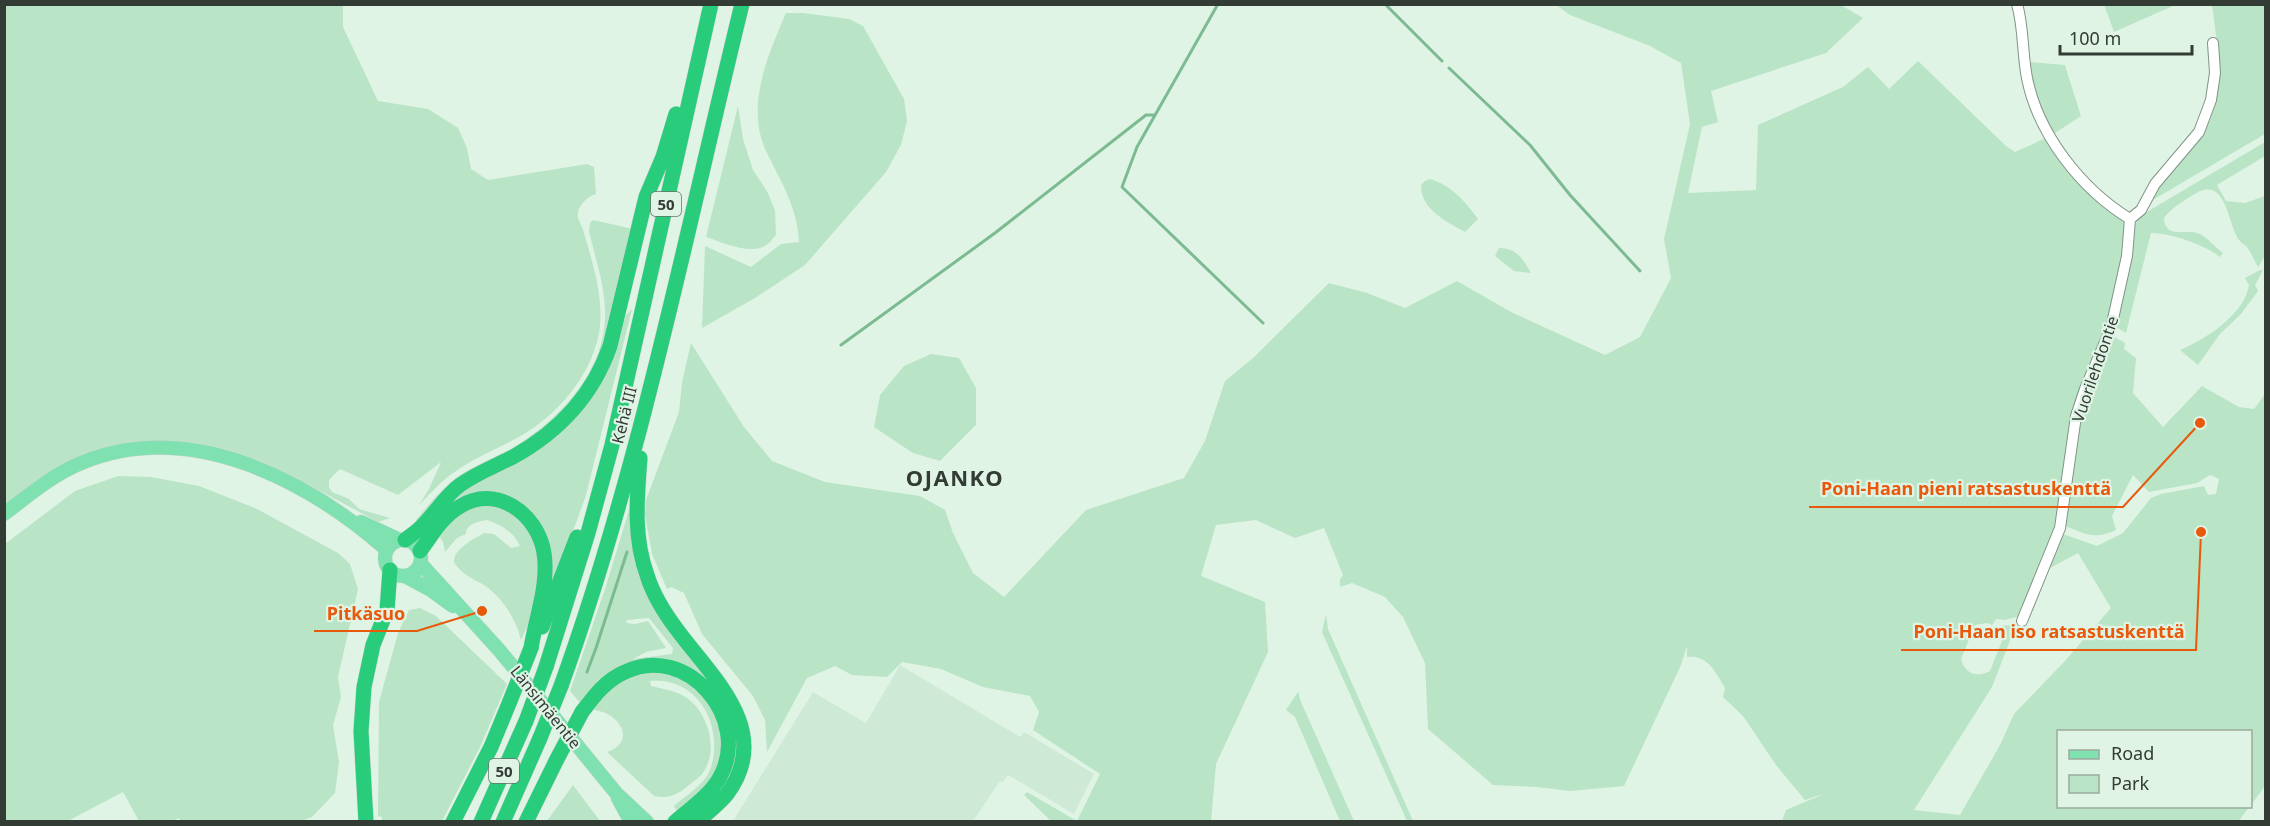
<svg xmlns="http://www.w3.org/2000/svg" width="2270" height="826" font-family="'Noto Sans',sans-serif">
<rect width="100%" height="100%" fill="#e0f4e6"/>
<path fill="#cee9d6" d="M900 665 1020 737 1024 732 1094 774 1074 814 1008 775 1002 783 1000 781 973 821H733L813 692 866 723Z"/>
<path fill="#b9e4c6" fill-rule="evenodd" d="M2104 4H2175V5L2114 32Z
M5 5H343V27L378 101 428 109 458 128 467 148 471 169 488 180 587 164 594 167 596 194C587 197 576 206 578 218 579 221 582 226 583 230 593 264 606 303 598 338 589 377 558 414 524 434 502 447 477 456 456 471 442 480 430 494 419 505L429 489 441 462 398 495 340 469 329 480V487L332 492 349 499 359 509 390 518 378 522C297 479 208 421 112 447 101 451 90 459 80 465 55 479 30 493 5 507Z
M1556 5H1841L1863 18 1826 53 1711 91 1718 122 1702 127 1688 193 1756 190 1758 125 1843 87 1868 67 1889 89 1918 61 2006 146 2015 152 2046 138 2127 221 2123 255 2107 327 2072 412 2056 528 2020 616 2005 620 1996 619 1992 625 1987 623 1975 625 1961 659C1965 674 1977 678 1990 671L2003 638 1998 626 2016 625 1992 687 1914 810 1960 815 2000 745 2014 714 2064 662 2111 608 2078 553 2050 568 2063 534 2097 546 2123 533 2151 498 2161 494 2204 486 2208 495 2216 494 2219 479 2210 475 2197 483 2149 492 2133 475 2112 516 2116 530C2094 540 2086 534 2065 526L2082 414 2113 336 2125 343 2124 349 2136 358 2133 393 2163 427 2202 386 2239 407 2254 409 2265 394V786L2251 805 2250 732H2058V806L2249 807 2238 822 1782 821 1786 810 1824 794 1805 800 1776 765 1743 716 1723 697 1725 688C1716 673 1708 654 1687 657V646L1681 665 1624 786 1570 791 1537 787 1493 785 1428 729 1425 663 1403 617 1385 597 1352 583 1340 587V580L1343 575 1324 528 1295 538 1256 520 1216 525 1201 576 1265 602 1268 652 1216 764 1211 821H1051L1024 795 1027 792 1077 821 1100 774 1033 730 1039 712 1030 696 983 687 941 669 902 662 887 677 852 675 835 666 807 678 767 752 765 720 753 696 702 634 684 593 671 587 667 589 652 554 645 515 646 500 679 412 682 383 691 343 744 427 772 461 825 482 920 496 945 510 953 533 973 573 1004 597 1086 510 1184 478 1205 441 1225 381 1253 358 1329 283 1367 293 1405 308 1457 281 1511 312 1605 355 1640 337 1671 278 1664 239 1690 124 1681 63 1650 46 1570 15Z
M2212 5H2265V134L2151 201C2162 173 2188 156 2204 131 2227 97 2217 43 2212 5Z
M786 13H803L849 19 863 26 904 99 907 121 901 145 886 172 805 265 755 298 702 328 705 246 751 267 781 244 799 242C798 208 780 180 766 151 745 106 768 55 786 13Z
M2028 62 2065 65 2067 72 2081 116 2052 135 2035 96Z
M738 106 743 139 753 170 768 193 775 211 776 235C773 238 770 243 766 245 751 256 722 242 706 237Z
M2265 142V156L2217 185 2226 201 2245 203 2265 196V256L2258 267C2254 260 2251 252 2246 246 2244 244 2241 243 2239 240 2227 224 2227 173 2193 195 2182 202 2171 208 2164 218 2165 240 2187 228 2200 234 2208 238 2216 248 2223 253L2220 257C2205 245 2171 233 2151 233L2126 333 2116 327 2132 259 2134 227 2140 216Z
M1430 179C1451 185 1466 202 1478 219L1465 232C1447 222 1420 209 1421 185L1425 181Z
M593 220 633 229 608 337 588 381 558 419 420 523 416 520C431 502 445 484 465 472 481 463 499 456 514 447 559 420 604 372 605 317 606 288 595 258 589 231L590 223Z
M1499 248C1517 248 1523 259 1531 273L1514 271 1495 256Z
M2260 270H2263L2255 285 2258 291 2241 314 2220 334 2198 365 2180 350C2206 339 2244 315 2249 285L2245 278Z
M632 309 586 495 550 596V571L520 504 445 506 460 491 555 435 623 318Z
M931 354 959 358 976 388V425L940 461 913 453 874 427 880 395 904 366Z
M118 476 151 477 199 486 257 509 338 553 350 564 358 589 338 677 341 697 333 725 339 762 335 793 312 817 299 822H181L179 818 173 821H139L123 792 68 821H5V544L75 491Z
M493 505 511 511 534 536 540 569 531 618 521 640C516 619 502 597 484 585 472 578 461 574 454 562 454 548 473 540 484 533L494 534 511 548 520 546C515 533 500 524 487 520 477 522 467 523 466 534L457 538 445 552 443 542 439 536C456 517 466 506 493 505Z
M630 507 636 556 715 683 740 745 729 784 695 818 730 767 711 687 635 665 582 705 570 691 605 589ZM649 618 673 648 672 654 633 659 646 652 666 648 648 621 635 624 626 623 627 620Z
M420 608 436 616 507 684 480 747 442 821H382V817L378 816 379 702 398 633 409 610Z
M1326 614 1328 629 1413 821H1407L1322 632Z
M641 673C652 673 663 672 673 676 709 687 732 734 718 769 711 788 693 800 678 813L674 806C685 796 704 785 710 770 725 728 699 676 650 681L651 686C663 689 677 691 687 698 708 713 720 751 702 774 699 778 692 782 688 786 677 795 669 799 654 796L607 752C627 746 628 728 611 716 605 712 598 711 592 709L611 688Z
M1298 692 1301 702 1354 821H1340L1295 717 1286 710Z
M573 785 600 821H547Z"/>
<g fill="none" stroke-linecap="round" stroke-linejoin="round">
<path stroke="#7cbb92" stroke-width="3" d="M1218 4 1137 147 1122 187 1263 323
M1385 4 1442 61
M1449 68 1530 145 1570 195 1640 271
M841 345 995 233 1146 115H1154
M587 672 596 648 627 552"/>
<g stroke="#819386" stroke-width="12">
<path id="minor" d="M2017 4C2024 28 2022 53 2027 78 2038 134 2081 189 2130 219
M2130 219 2141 210 2155 184 2199 132 2211 100 2215 73 2213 43
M2022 621 2060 528 2076 416 2085 389 2111 328 2127 256 2130 219"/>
</g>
<g stroke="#d6d8d7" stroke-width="15">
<path id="major" d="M4 514C29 495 52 475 81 463 189 418 306 479 387 550
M361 522 400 540
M385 558a18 18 0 1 1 36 0a18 18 0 1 1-36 0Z
M421 564 500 651 616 793 647 822
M405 576 431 590 453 606
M618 798 631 822"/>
</g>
<g stroke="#d6d8d7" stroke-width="16">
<path id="highway" d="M640 458C637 498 633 537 647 575 653 595 665 614 678 631 712 677 774 731 727 794 719 804 707 813 697 822
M405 540C411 535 418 531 423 525 436 512 445 496 460 485 477 473 495 466 513 457 558 432 593 395 610 346L646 197 663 157 676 114
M420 551C432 535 442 517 459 507 496 483 538 514 544 553 549 584 536 617 531 648
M542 627 577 537
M546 667 588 533 612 445 711 4
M561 686C641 464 686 232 742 4
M582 712C594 696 606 680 625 672 687 642 752 719 720 777 710 795 691 808 675 822
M366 822 361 731 364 687 373 645 387 610 390 570
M453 822 491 747 510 701
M481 822 526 721
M503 822 540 738
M526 822 557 759"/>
</g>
<use href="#minor" stroke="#fff" stroke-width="10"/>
<use href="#major" stroke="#7fe0b0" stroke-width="14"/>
<use href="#highway" stroke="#29cc7b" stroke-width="15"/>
<g stroke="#d6d8d7" stroke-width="16" stroke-linecap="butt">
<path id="highway-bridge" d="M510 701 531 648
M526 721 546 667
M540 738 561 686
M557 759 582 712"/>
</g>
<use href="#highway-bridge" stroke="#29cc7b" stroke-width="15"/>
</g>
<g text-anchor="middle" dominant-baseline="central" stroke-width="4.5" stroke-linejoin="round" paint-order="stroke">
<g fill="#e0f4e6" stroke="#67726a" stroke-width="1.5">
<rect x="651" y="192" width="30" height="24" rx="4.5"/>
<rect x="489" y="759" width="30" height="24" rx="4.5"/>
</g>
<g font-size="15" font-weight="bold" fill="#333b35">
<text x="666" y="204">50</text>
<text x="504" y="771">50</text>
</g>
<g font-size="16" fill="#333b35" stroke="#e0f4e6">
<text transform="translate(2095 369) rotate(-71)">Vuorilehdontie</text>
<text transform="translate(624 415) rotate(-76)">Kehä III</text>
<text transform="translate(546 707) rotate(51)">Länsimäentie</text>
</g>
<g font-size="22" font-weight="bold" letter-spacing="1.5" fill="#333b35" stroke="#e0f4e6">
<text x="955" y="477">OJANKO</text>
</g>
</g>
<path fill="none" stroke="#e8590c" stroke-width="2" d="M2200 423L2123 507H1809M482 611L417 631H314M2201 532L2196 650H1901"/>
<g fill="#e8590c" stroke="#e0f4e6" stroke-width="2">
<circle cx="2200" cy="423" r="6"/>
<circle cx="482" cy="611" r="6"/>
<circle cx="2201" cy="532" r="6"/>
</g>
<g font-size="18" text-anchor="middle" font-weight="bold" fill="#e8590c" stroke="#e0f4e6" stroke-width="4.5" stroke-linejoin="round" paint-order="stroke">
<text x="1966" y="495">Poni-Haan pieni ratsastuskenttä</text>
<text x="366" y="620">Pitkäsuo</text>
<text x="2049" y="638">Poni-Haan iso ratsastuskenttä</text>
</g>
<rect width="2270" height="826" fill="none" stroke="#333b35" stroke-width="12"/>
<rect x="2057" y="730" width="195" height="78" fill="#e0f4e6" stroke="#9baa9f" stroke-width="1.5"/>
<rect x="2069" y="750" width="30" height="9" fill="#7fe0b0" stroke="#9baa9f" stroke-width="1.5"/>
<text x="2111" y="760" font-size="18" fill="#333b35">Road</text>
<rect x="2069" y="775" width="30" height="18" fill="#b9e4c6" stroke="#9baa9f" stroke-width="1.5"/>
<text x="2111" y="790" font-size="18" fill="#333b35">Park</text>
<path d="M2060 45v9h132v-9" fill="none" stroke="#333b35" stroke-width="3"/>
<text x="2069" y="45" font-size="18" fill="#333b35" stroke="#e0f4e6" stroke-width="4.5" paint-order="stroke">100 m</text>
</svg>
